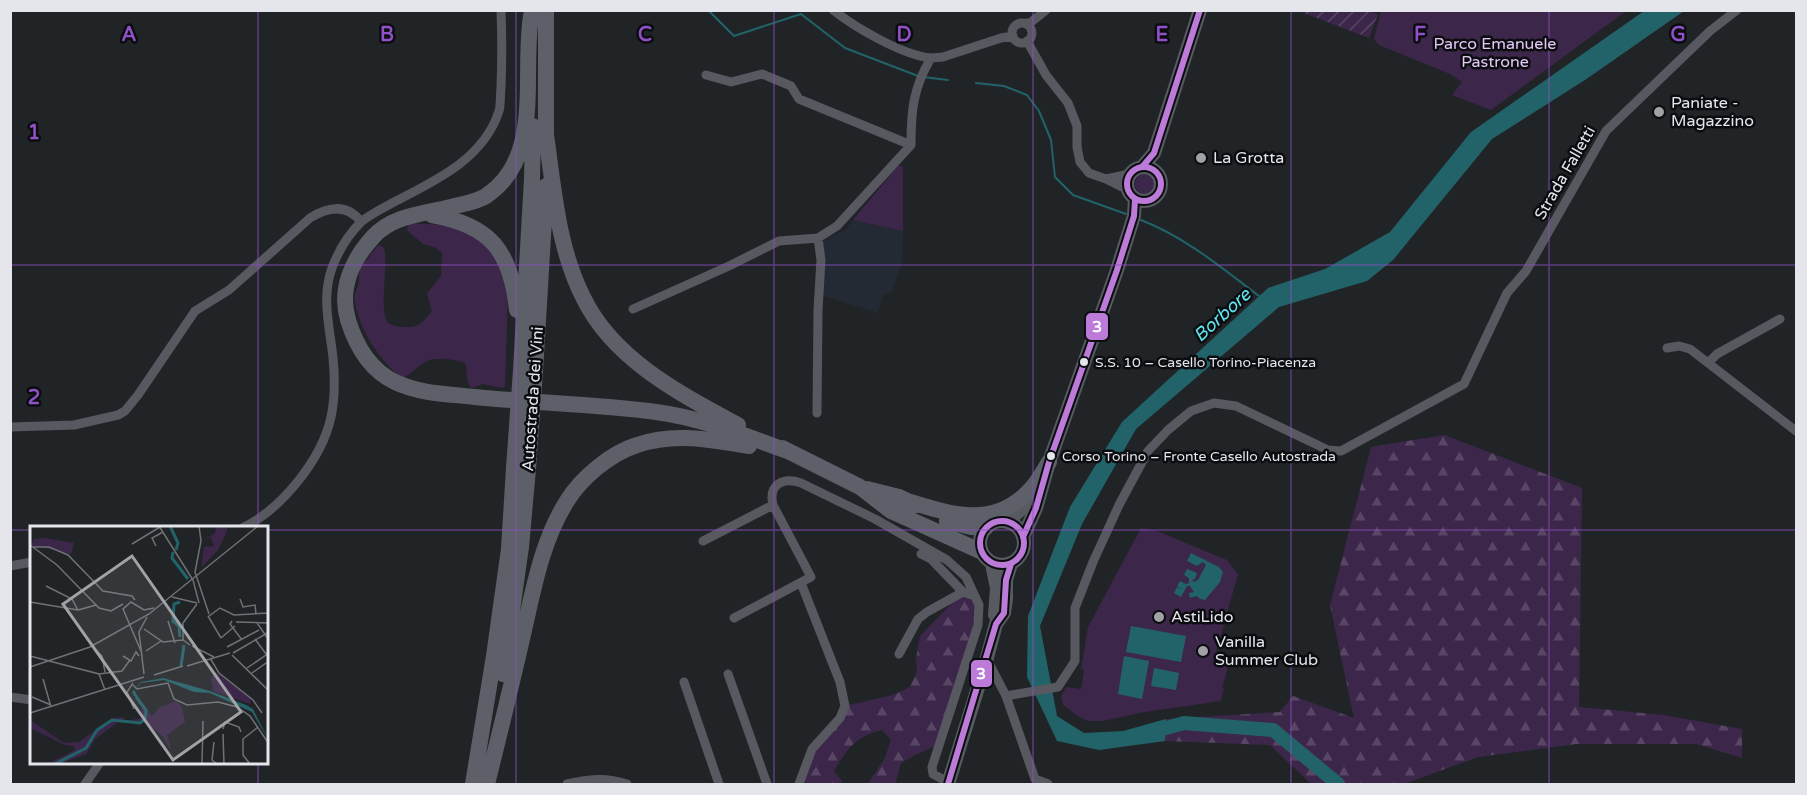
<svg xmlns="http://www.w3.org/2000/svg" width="1807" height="795" font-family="'Varela Round',sans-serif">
<defs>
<pattern id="forest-firs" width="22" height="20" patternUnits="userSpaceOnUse" patternTransform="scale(1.5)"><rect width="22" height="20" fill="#3c274a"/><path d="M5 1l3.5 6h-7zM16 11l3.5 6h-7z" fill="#584664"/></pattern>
<pattern id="garden-furrows" width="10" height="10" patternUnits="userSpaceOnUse" patternTransform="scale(1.5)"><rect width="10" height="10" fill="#3c274a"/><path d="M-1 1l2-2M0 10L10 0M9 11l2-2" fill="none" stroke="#584664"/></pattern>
</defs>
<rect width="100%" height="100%" fill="#212427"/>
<path fill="#242a34" d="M853 220 903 231 902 261 892 292 883 295 878 313 821 295V242L846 230Z"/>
<path fill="#3c274a" d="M1381 11V10L1626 11 1491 110 1452 95 1462 82 1450 74 1379 45 1374 39Z
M898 166H903V231L853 220Z
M1135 184a10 10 0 1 1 20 0a10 10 0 1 1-20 0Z
M413 223 465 227 498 259 508 292 505 386 503 388 483 384 471 388 467 380 466 364C458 359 434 356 425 362 417 367 410 374 402 379 378 357 360 332 355 301 353 295 358 288 359 283 359 279 359 272 360 269 362 265 374 251 377 246L380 245 384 248C389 268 378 308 388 323 396 328 413 329 421 323 425 320 428 315 432 312L427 293 441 276 442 253 435 247 423 244 407 230 408 225Z
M1141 528 1157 531 1227 560 1238 574 1213 663 1228 667 1222 688H1224L1221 701 1144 712 1103 721H1088L1079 717 1063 705 1061 696 1066 687 1081 689 1084 670 1081 669 1088 627Z"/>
<path fill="url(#forest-firs)" d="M1444 435 1582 488 1579 707 1663 715 1742 729V758L1696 744H1576L1478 757 1404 784H1311L1270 745 1165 741 1166 719 1280 712 1293 696 1354 718 1330 605 1371 447Z
M959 596H975L979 605 938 745 915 755 901 763 895 784H868L885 758 891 740 882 730C856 736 847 749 834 771L842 781 840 784H809L802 780 812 749 845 706 893 695 910 687 917 672 916 658 920 636Z"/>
<path fill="url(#garden-furrows)" d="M1367 11 1378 14 1369 38 1299 11Z"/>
<path fill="#216368" d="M1644 11H1684L1585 80 1492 139 1393 260 1367 281 1279 307 1136 429 1082 524 1040 626 1057 716 1084 733 1123 731 1166 719 1165 741 1099 750 1057 741 1027 677 1028 616 1070 507 1122 422 1268 288 1325 269 1390 232 1471 132Z
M1191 553 1219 567 1223 572 1220 582 1205 600 1200 599 1197 596 1190 598 1189 593 1194 592 1190 586H1187L1181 597 1174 593 1177 587 1182 590 1177 586 1180 581 1186 584 1189 583V578L1184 575 1187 569 1197 573 1195 579 1192 580 1194 582 1198 580 1206 565 1203 562 1197 566 1187 561Z
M1131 626 1186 636 1181 662 1126 652Z
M1124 656 1149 661 1142 699 1118 694Z
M1154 668 1179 673 1176 690 1151 686Z"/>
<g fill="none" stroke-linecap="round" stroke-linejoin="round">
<path stroke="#216368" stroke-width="2" d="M708 10 734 36 801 14 845 48 918 76
M923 77 948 80
M976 83 1004 86 1027 95 1039 111 1051 140 1055 177 1073 195 1126 214
M1141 220C1185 237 1222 268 1259 296"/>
<path stroke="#216368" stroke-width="14" d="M1148 733 1184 723 1273 730 1338 784"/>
<path stroke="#575860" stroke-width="9" d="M833 10C856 28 902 55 931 58
M1026 23H1030L1046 10
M1012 33a10 10 0 1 1 20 0a10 10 0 1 1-20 0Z
M1027 41 1046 75 1068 103 1077 126V147L1080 162 1089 173 1106 179
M706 75 731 82 762 74 791 86 799 99 911 145
M1127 187H1122L1106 179 1130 174
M633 309 729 266 779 241 818 238 837 226 911 145C911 111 913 88 931 58L943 57 1001 38 1013 36
M1667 348 1679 346 1690 349 1796 431
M1708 363 1717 354 1780 319
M817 413 818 310 821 260 818 238
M10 427 74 425 118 415 125 411 138 395 195 311 229 290 310 218C328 207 347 203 361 222
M242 528C281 510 322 459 331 417 335 398 335 378 333 358 330 328 321 298 332 268 338 252 348 235 361 222 370 214 385 207 396 201 437 180 484 158 499 111 501 104 500 95 501 88 502 62 502 36 501 10
M703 541 773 505
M921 554 931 559 963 592
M10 566 32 562
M734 618 811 577 773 505C768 484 783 477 801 483L875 519 947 560 966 577 979 605 978 625 932 767 933 774 948 782
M899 654 918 619 927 612 963 592 975 596
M985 665 991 667 1006 696 1035 779 1048 784
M728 674 767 784
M684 682 719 784
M1006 696 1058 687 1075 661V608L1093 562 1119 505 1148 451 1168 430 1191 411 1214 403 1236 406 1328 450 1341 451 1464 384 1507 293 1526 271 1606 131 1710 31 1737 10
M10 697 32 700
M85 784 99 764
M567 784C589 779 606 777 627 784
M799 784 812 749 840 718 845 706 840 682 801 583"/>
<path stroke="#585a62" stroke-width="14" d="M1127 184a17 17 0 1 1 34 0a17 17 0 1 1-34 0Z
M1142 167 1154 153 1200 10
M980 543a22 22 0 1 1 44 0a22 22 0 1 1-44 0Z
M1007 522 1020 510 1033 493
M1023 537 1036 508 1049 462 1117 270 1134 216 1135 199
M992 564 997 588 995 615
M948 784 985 665 996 624 1004 613 1006 598V580L1011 564"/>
<path stroke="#5d6068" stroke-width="16" d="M532 10C520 70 546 156 486 196 477 202 462 204 451 207 424 214 393 215 373 237 352 260 339 289 348 320 356 346 370 370 395 382 420 394 449 394 475 397 535 403 596 404 656 412 702 418 746 436 790 452
M546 10V145
M546 135C554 190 558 249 584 299 614 360 681 394 738 425
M432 215C491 225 511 252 517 310
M521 370 532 179 533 126
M535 371 546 186
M782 448 860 487 891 511 980 551
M867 489 899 497 916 505
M907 501C950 514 992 529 1028 492 1037 484 1043 472 1049 462
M947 521 971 527 985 528
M503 674 521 547 528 469
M473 784 494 656 509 549 514 468
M487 784C499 736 511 687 522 639 533 592 541 542 567 501 581 478 611 453 637 445 676 432 710 440 749 446"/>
<path stroke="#5d6068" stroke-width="16" d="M514 468 521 370
M528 469 535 371"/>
<g stroke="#0b0c0f" stroke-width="10">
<path id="bus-1" d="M1127 184a17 17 0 1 1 34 0a17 17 0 1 1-34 0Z
M1142 167 1154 153 1200 10
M980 543a22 22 0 1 1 44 0a22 22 0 1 1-44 0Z
M1023 537 1036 508 1049 462 1117 270 1134 216 1135 199
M948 784 996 624 1004 613 1006 580 1011 564"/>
</g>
<use href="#bus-1" stroke="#bd7bd9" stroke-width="6"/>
</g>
<path fill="none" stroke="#9051c8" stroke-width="1.5" stroke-opacity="0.55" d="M258 10V528M516 10V784M774 10V784M1033 10V784M1291 10V784M1549 10V784M10 265H1796M10 530H32M267 530H1796M258 764V784"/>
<g fill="#a0a2a6" stroke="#0b0c0f" stroke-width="2">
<circle cx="1659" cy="112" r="6"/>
<circle cx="1201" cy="158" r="6"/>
<circle cx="1159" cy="617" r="6"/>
<circle cx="1203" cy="651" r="6"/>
</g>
<g fill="#e4e6eb" stroke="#0b0c0f" stroke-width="2">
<circle cx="1084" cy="362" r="5"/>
<circle cx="1051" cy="456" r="5"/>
</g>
<g text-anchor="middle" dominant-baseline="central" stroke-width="5" stroke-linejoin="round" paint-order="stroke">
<g font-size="14" fill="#e4e6eb" stroke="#0b0c0f" text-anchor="start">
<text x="1095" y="362">S.S. 10 – Casello Torino-Piacenza</text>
<text x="1062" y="456">Corso Torino – Fronte Casello Autostrada</text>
</g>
<g font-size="16" fill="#e4c8f6" stroke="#0b0c0f">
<text x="1495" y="44">Parco Emanuele<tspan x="1495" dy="18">Pastrone</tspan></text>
</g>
<g font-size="16" fill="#e4e6eb" stroke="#0b0c0f" text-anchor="start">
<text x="1671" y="103">Paniate -<tspan x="1671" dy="18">Magazzino</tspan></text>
<text x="1213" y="158">La Grotta</text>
<text x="1171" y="617">AstiLido</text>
<text x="1215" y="642">Vanilla<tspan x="1215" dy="18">Summer Club</tspan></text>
</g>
<g font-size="16" fill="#e4e6eb" stroke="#0b0c0f">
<text transform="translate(1565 173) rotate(-60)">Strada Falletti</text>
<text transform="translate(533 399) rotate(-86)">Autostrada dei Vini</text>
</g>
<g font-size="18" font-style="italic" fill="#61e7f2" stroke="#0b0c0f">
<text transform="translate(1222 315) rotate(-42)">Borbore</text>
</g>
</g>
<g transform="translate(30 526)">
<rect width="238" height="238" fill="#212427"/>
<path d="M187 147 221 173 220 178 183 165 181 151Z" fill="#3c274a"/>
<path d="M186 0H197V5L188 24 171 42 174 21 184 20 181 11 172 16 185 7ZM15 12 44 17 41 28 1 19 4 13ZM110 174 122 190 130 181 146 175 152 181 155 196 137 209 142 226 133 211 117 197 88 196 65 213 56 228 29 238H17L45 224 44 220 35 219 0 202V194L34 217 49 216 83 192 93 191 95 195 113 192Z" fill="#3c274a"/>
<path d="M133 152 180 165 216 179 223 183 238 213 222 186 180 167 164 166 134 154 111 157 104 164 110 174 104 170 102 166 111 156Z" fill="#216368"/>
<path fill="none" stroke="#216368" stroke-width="3" d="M140 0 148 17 146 24M143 26 142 32 158 53M150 76 144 78 143 95 149 100 150 111M151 140 154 119M25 238 56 222 67 204 82 194 110 197 115 193 116 184 106 171"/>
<path fill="none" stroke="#6f7275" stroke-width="1.5" d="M129 0 163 54 169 77M169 0 171 15 165 46 179 88M102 18 130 1M0 19 27 39 69 82 81 85 93 78M126 20 122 12 133 6M3 21H19L38 29 73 65 102 70 105 74M16 60 42 73 48 84 66 79M142 71 167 77M210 73 213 81 225 79 226 88M0 76 48 84M178 90 191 112M179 90 190 82 204 89 239 87M138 95 145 117M202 95 200 98 212 114M206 96 239 97M227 97 239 114M114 103 133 116 153 114 160 119M191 112 205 100M225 113 239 132M153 114V97L167 78M162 120 184 131M197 121 229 104M64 122 72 130 75 146M111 125 93 83 101 76 114 84 124 82M116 125 131 115M203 127 239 106M202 129 239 165M0 130 69 148 75 164M93 130 101 135 106 126 109 130M180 132 189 147 223 174 232 187M157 140 200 127M0 141 60 121 119 88 228 0M217 142 239 127M222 147 239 135M69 148 92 145 100 134M114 148 109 106 117 91M124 149 153 140M13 153 21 181M103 157 97 166 104 183M103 159 107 163 138 157 144 173 157 179 188 176 207 181 220 190 239 218M2 171 21 179M0 187 114 151M193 203 195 196 209 201 211 206M193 208 194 238M184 216 182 234 187 238M172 238 173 195M220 238 213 229V213L228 201"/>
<path fill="#a0a2a6" fill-opacity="0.15" stroke="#a0a2a6" stroke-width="3" d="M102 30 211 186 143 234 33 78Z"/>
<rect width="238" height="238" fill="none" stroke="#e4e6eb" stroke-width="3"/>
</g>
<g font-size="20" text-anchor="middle" font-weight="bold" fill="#9051c8" stroke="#0b0c0f" stroke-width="5" stroke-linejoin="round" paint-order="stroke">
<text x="129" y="41">A</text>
<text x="387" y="41">B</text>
<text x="645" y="41">C</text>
<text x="904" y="41">D</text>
<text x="1162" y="41">E</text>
<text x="1420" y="41">F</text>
<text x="1678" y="41">G</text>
<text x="34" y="139">1</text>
<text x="34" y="404">2</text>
</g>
<g stroke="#0b0c0f" stroke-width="2">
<rect x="1085" y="312" width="24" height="29" rx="6" fill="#bd7bd9"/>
<rect x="970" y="659" width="23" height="29" rx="6" fill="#bd7bd9"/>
</g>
<g font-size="16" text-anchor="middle" font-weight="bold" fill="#fff">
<text x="1097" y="332">3</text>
<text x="981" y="679">3</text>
</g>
<rect width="1807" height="795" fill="none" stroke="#e4e6eb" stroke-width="24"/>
</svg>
